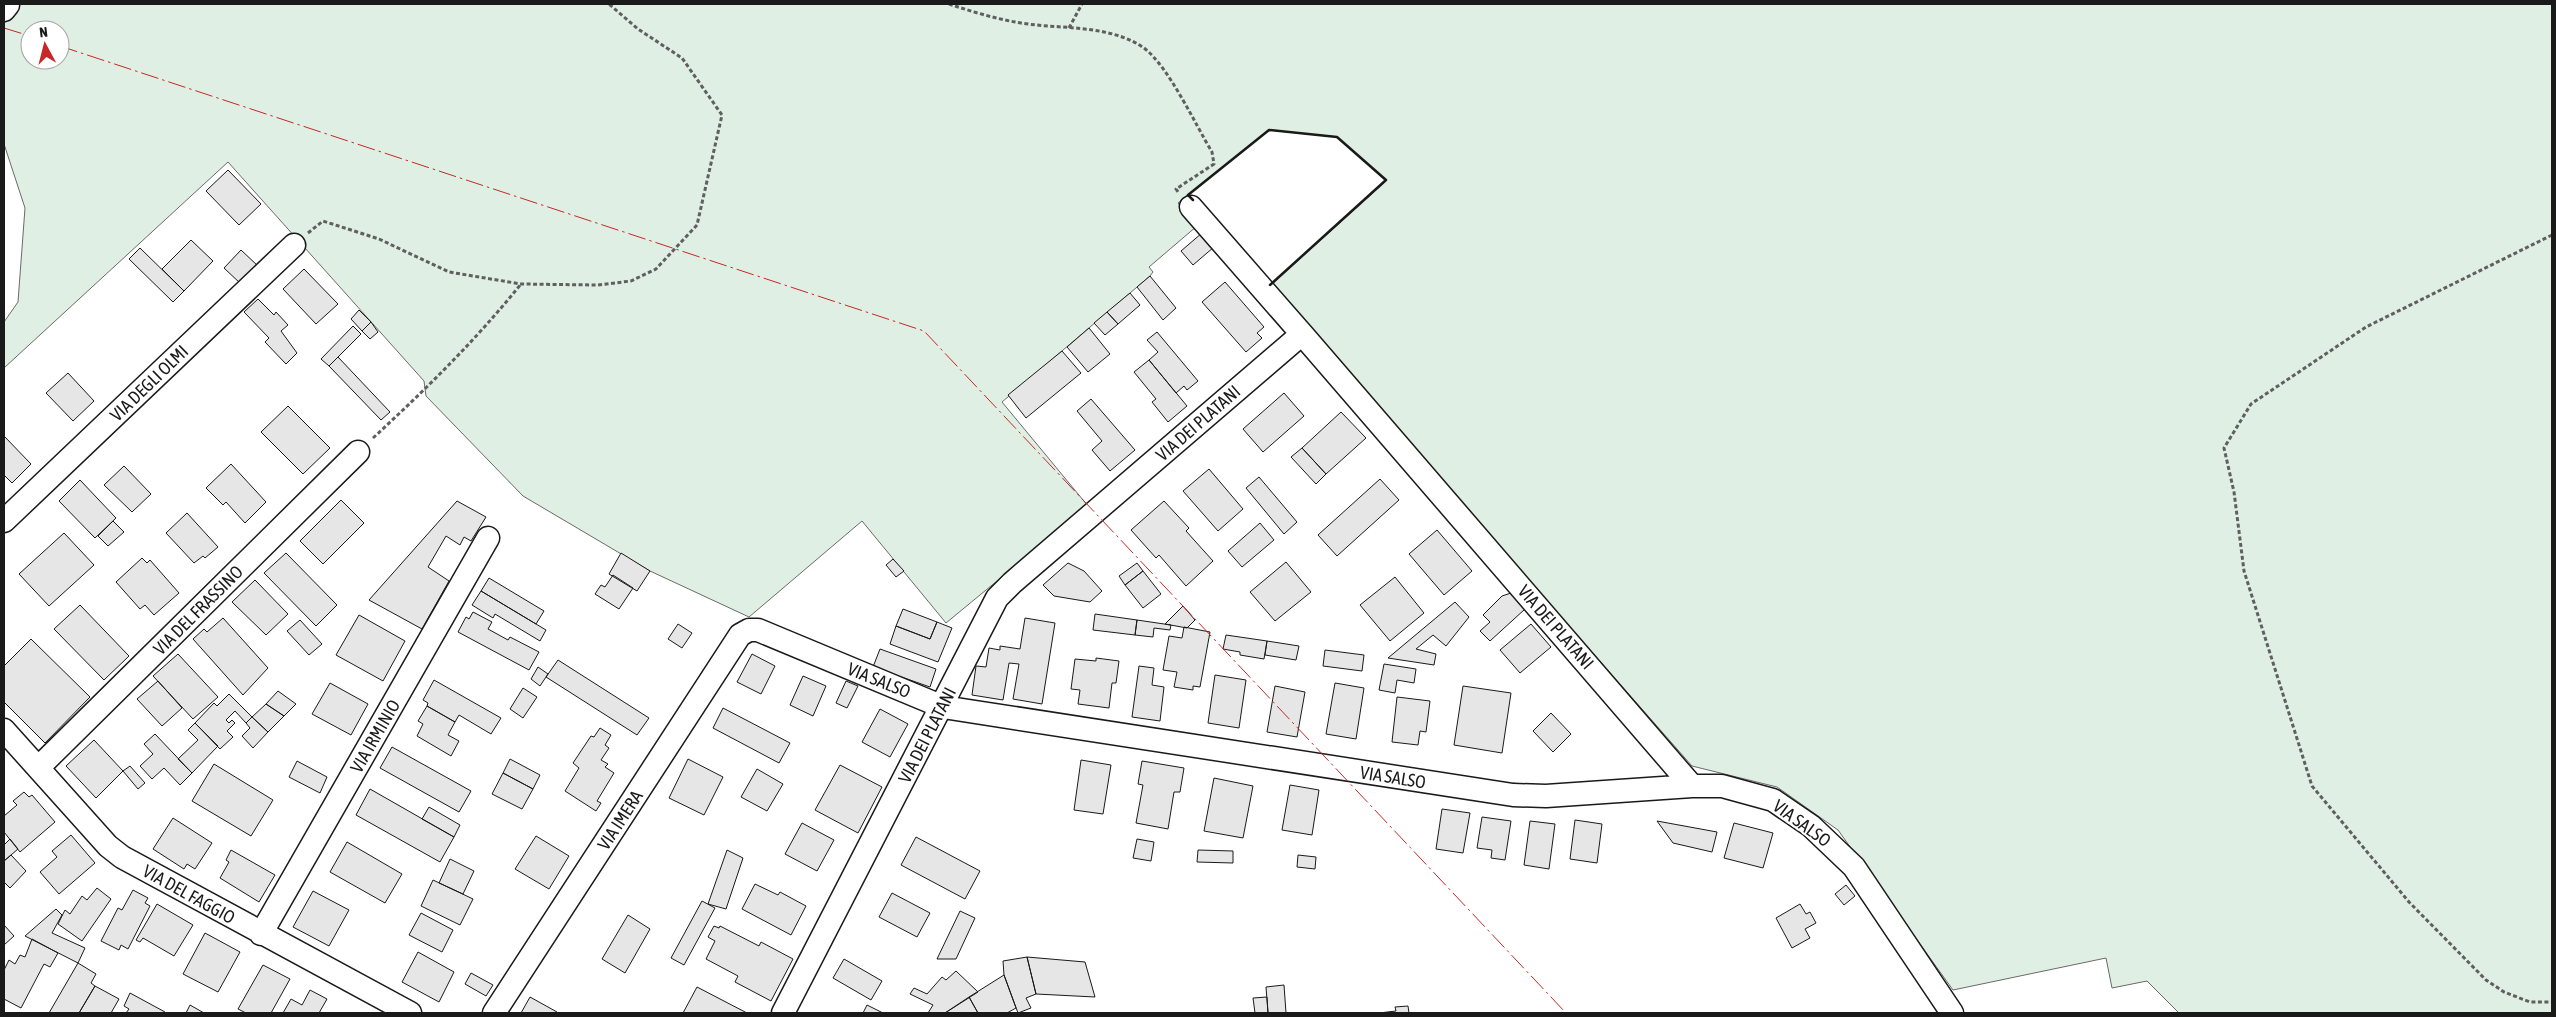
<svg xmlns="http://www.w3.org/2000/svg" width="2556" height="1017" font-family="'Asap Condensed',sans-serif">
<rect width="100%" height="100%" fill="#fff"/>
<path fill="#e0efe3" stroke="#6a6a6a" fill-rule="evenodd" d="M4 4H2552V1013H2179L2147 981 2112 988 2106 958 1953 990 1838 830 1777 787 1692 766 1270 286 1386 181 1337 137 1269 130 1178 203 1197 226 1149 267 1153 272 1150 276 1002 402 1088 506 946 623 862 521 749 617 650 571 523 496 426 396 424 381 228 162 4 368V322L18 302 25 208 4 144ZM30 30H60V60H30Z"/>
<path fill="#e6e6e6" stroke="#1a1a1a" d="M228 170 261 204 239 225 206 191Z
M1202 233 1214 247 1193 265 1181 251Z
M191 240 213 261 184 291 162 269Z
M140 248 184 291 173 302 129 259Z
M241 250 258 266 241 284 224 268Z
M304 269 338 304 316 324 283 289Z
M1150 276 1176 308 1163 320 1137 287Z
M1225 282 1264 327 1257 333 1262 338 1246 352 1202 302Z
M1130 293 1140 305 1118 324 1107 312Z
M258 299 274 315 276 312 288 325 281 331 297 353 286 364 265 342 269 338 244 312Z
M359 310 371 322 362 331 351 319Z
M1107 312 1118 324 1105 335 1094 323Z
M371 322 378 332 370 339 362 331Z
M353 326 361 334 329 366 321 359Z
M1089 328 1110 354 1088 372 1067 347Z
M1157 332 1198 381 1187 390 1184 386 1176 393 1149 360 1158 352 1147 340Z
M1062 351 1081 373 1026 418 1008 395Z
M338 357 390 412 381 420 329 366Z
M1149 360 1187 406 1168 422 1152 402 1156 399 1134 372Z
M68 373 94 401 73 421 46 393Z
M1284 393 1304 416 1263 452 1243 429Z
M1091 399 1135 450 1110 471 1092 450 1102 441 1077 411Z
M288 406 330 448 303 474 261 432Z
M1341 412 1366 438 1326 474 1302 448Z
M4 436 31 464 12 483 4 475Z
M1302 448 1326 474 1316 484 1291 457Z
M231 464 266 502 245 523 226 502 223 505 206 488Z
M124 466 151 494 132 512 104 485Z
M1209 469 1243 509 1218 531 1183 491Z
M1259 477 1297 522 1284 534 1246 488Z
M1380 479 1399 500 1337 556 1318 535Z
M80 480 116 518 95 538 59 501Z
M341 500 364 523 323 564 300 541Z
M457 501 486 517 471 541 464 537 460 545 446 536 428 567 449 581 422 629 369 600Z
M1164 501 1189 528 1186 531 1213 561 1186 586 1159 555 1156 558 1131 530Z
M187 513 218 547 205 558 203 556 194 563 166 533Z
M113 521 124 532 108 546 98 536Z
M1260 523 1274 540 1242 567 1228 551Z
M1437 530 1472 571 1444 595 1409 554Z
M64 533 94 565 49 606 19 574Z
M286 553 337 605 316 626 264 573Z
M621 553 650 571 637 591 609 574Z
M142 558 147 563 150 560 179 593 154 615 145 605 140 609 116 582Z
M893 559 904 571 896 577 886 565Z
M1286 562 1311 592 1275 621 1250 592Z
M1068 563 1084 571 1102 591 1090 602 1054 596 1043 585Z
M1137 563 1143 571 1125 585 1119 576Z
M1143 571 1161 594 1143 608 1125 585Z
M613 575 633 588 619 609 595 594 601 585 605 587Z
M1395 577 1424 613 1390 641 1360 605Z
M489 578 544 611 536 624 481 591Z
M255 580 288 614 266 635 232 602Z
M481 591 546 630 540 641 495 614 493 618 472 605Z
M1511 593 1525 609 1490 641 1480 631 1490 622 1483 615 1502 596Z
M1455 602 1469 617 1446 646 1433 635 1416 649 1436 654 1434 665 1388 658Z
M80 605 129 656 104 680 54 629Z
M1183 606 1195 620 1187 628 1165 624Z
M903 609 937 622 930 639 896 626Z
M473 612 492 622 488 629 508 640 510 637 539 652 529 670 458 632 466 617 469 619Z
M1095 614 1137 620 1135 635 1093 630Z
M359 615 405 641 383 681 336 655Z
M223 618 268 668 243 695 193 639 204 629 207 632Z
M1025 618 1055 623 1042 704 1013 699 1019 664 1009 663 1003 700 972 695 976 666 986 667 989 648 1000 650V646L1020 649Z
M300 620 322 644 309 655 287 631Z
M1137 620 1171 625 1170 630 1154 628 1153 637 1135 635Z
M937 622 952 628 938 662 890 644 896 626 930 639Z
M678 624 692 633 682 648 668 639Z
M1531 624 1551 647 1520 673 1500 650Z
M1184 627 1210 632 1200 687 1193 686V690L1174 687 1177 672 1163 670 1169 636 1182 638Z
M1226 635 1267 641 1264 659 1240 655V652L1223 649Z
M31 639 90 697 45 743 4 702V666Z
M1267 641 1299 646 1296 660 1265 655Z
M880 649 936 669 930 687 873 667Z
M1325 650 1364 655 1362 671 1323 666Z
M178 654 218 697 193 719 153 676Z
M752 654 775 666 761 694 737 682Z
M1096 658 1119 661 1116 683H1112L1109 708 1078 704 1080 690 1071 689 1075 659 1096 661Z
M558 660 649 718 637 735 546 677Z
M1384 664 1416 669 1414 683 1397 680 1395 693 1379 690Z
M1139 666 1154 668 1152 685 1164 687 1160 721 1132 717Z
M538 667 548 674 540 686 531 679Z
M1215 675 1246 680 1239 728 1208 723Z
M803 676 826 686 813 716 790 705Z
M434 680 501 718 491 734 459 715 455 722 427 706 428 703 423 700Z
M158 681 182 708 162 726 137 699Z
M846 681 858 686 847 708 836 703Z
M330 683 368 704 351 735 312 714Z
M1335 683 1364 688 1356 739 1326 734Z
M1275 686 1305 692 1297 737 1267 732Z
M1463 686 1511 693 1502 753 1454 745Z
M523 688 537 697 523 718 510 709Z
M278 691 296 704 284 716 266 704Z
M229 694 252 717 246 723 235 711 226 720 229 723 232 720 235 723 227 731 233 737 220 749 195 723 214 703 217 706Z
M1397 697 1430 701 1426 732 1420 731 1418 745 1392 742Z
M266 704 284 716 268 732 252 717Z
M427 706 455 722 448 735 459 741 451 756 417 736 423 724 418 721Z
M723 708 790 743 779 763 713 728Z
M880 709 908 724 890 757 862 742Z
M1551 713 1571 734 1553 752 1533 731Z
M252 717 268 732 253 748 242 736 250 728 246 723Z
M195 723 218 746 192 773 178 759 198 740 188 730Z
M600 728 611 735 605 745 609 748 601 760 608 764 605 767 614 773 597 801 601 803 596 811 565 791 579 768 573 763 591 736 594 737Z
M155 734 192 773 180 785 164 768 152 779 140 766 153 754 144 744Z
M94 740 123 771 96 798 66 766Z
M392 747 471 791 459 812 380 768Z
M510 759 540 775 533 789 503 773Z
M688 759 723 777 704 815 669 798Z
M1081 760 1111 765 1103 814 1074 810Z
M297 761 327 777 320 793 289 777Z
M1142 761 1184 768 1180 792H1174L1168 829 1136 823 1143 785 1138 784Z
M214 764 273 800 251 836 192 801Z
M840 765 882 787 858 833 815 810Z
M130 766 145 783 138 789 123 771Z
M757 769 783 784 767 811 741 797Z
M503 773 533 789 522 809 492 794Z
M1214 778 1253 786 1243 838 1204 831Z
M1290 785 1319 790 1312 835 1282 830Z
M370 789 454 837 440 862 356 815Z
M24 792 29 797 32 795 55 822 20 852 4 832V816L17 805 13 801Z
M429 807 460 825 454 837 422 819Z
M1442 809 1470 813 1463 853 1436 849Z
M1482 817 1511 821 1505 860 1491 858 1492 850 1477 848Z
M173 818 212 843 195 869 187 864 184 869 153 849Z
M1575 820 1602 824 1597 863 1570 859Z
M1530 821 1555 824 1549 869 1524 865Z
M1657 821 1717 832 1712 852 1673 843Z
M802 823 834 840 817 871 785 854Z
M1734 823 1773 833 1763 868 1724 858Z
M71 835 95 863 59 894 40 872 57 857 52 851Z
M536 836 569 856 549 889 515 869Z
M916 837 980 871 965 899 901 865Z
M10 839 18 849 4 861V845Z
M1137 839 1154 842 1151 861 1133 858Z
M347 842 402 874 385 903 330 872Z
M231 850 275 875 259 902 220 878 229 862 226 860Z
M727 850 743 858 726 909 708 904Z
M1198 850 1233 851V863L1197 862Z
M11 855 26 871 10 888 4 882V861Z
M1298 855 1316 857 1315 869 1297 867Z
M450 859 474 871 463 894 439 883Z
M433 880 473 899 460 925 421 906Z
M755 884 778 895 780 892 806 906 791 935 742 909Z
M1846 885 1855 896 1844 905 1835 894Z
M97 888 111 899 82 941 58 924 65 910 70 914 82 896 87 900Z
M133 890 148 898 145 903 150 906 128 949 121 945 119 950 101 941 118 908 122 910Z
M313 891 349 910 329 946 293 927Z
M892 893 930 913 917 937 879 917Z
M702 901 715 908 684 965 671 958Z
M157 904 193 925 174 956 143 938 140 942 136 940Z
M1800 904 1806 914 1810 912 1816 923 1805 929 1810 938 1792 948 1776 918Z
M56 909 62 915 52 933 85 948 78 963 25 936Z
M960 911 975 918 956 959H937Z
M421 913 453 930 442 952 409 935Z
M628 915 650 929 625 973 602 959Z
M4 925 14 936 4 945Z
M714 926 719 928 720 926 759 946 761 942 793 959 771 1001 735 982 738 976 706 959 715 941 708 937Z
M205 933 240 952 218 992 183 974Z
M32 939 58 953 50 967 44 964 21 1008 4 999V970L9 960 15 964 20 955 25 957Z
M418 952 454 972 439 1002 402 982Z
M1027 957 1085 962 1095 997 1036 994Z
M1027 957 1036 994 1026 998 1031 1008 1018 1013 1004 975 1003 961Z
M844 959 882 981 871 1000 833 978Z
M78 963 96 974 91 983 95 986 79 1013H49Z
M263 965 290 979 271 1013H246L238 1009Z
M956 971 978 992 945 1013H928L933 1005 910 994 914 988 927 994 942 977 946 980Z
M471 973 493 985 486 996 465 984Z
M1004 975 1016 1008 1007 1013H978L969 997Z
M1284 985 1286 1013H1268L1266 987Z
M95 986 119 999 111 1013H79Z
M697 987 747 1013H683Z
M310 990 327 999 319 1013H283L291 999 302 1005Z
M130 993 165 1012 164 1013H126L129 1009 124 1006Z
M530 997 557 1012 556 1013H521Z
M969 997 978 1013H945Z
M1267 997 1268 1013H1255L1253 998Z
M190 1005 204 1013H186Z
M867 1005 883 1013H863Z
M1408 1006 1409 1013H1379L1396 1011 1395 1007Z"/>
<g fill="none" stroke-linecap="round" stroke-linejoin="round">
<g stroke="#1a1a1a" stroke-width="25">
<path id="minor" d="M4 10 8 5
M1191 207 1302 334
M4 521 294 245
M4 730 108 846 122 857 410 1013
M38 768 358 452
M261 934 488 538
M494 1013 740 635 749 630H758L943 707 1513 795 1546 796 1692 786H1722L1773 800 1811 826 1854 867 1952 1013
M783 1013 997 598 1012 583 1302 334 1692 786"/>
</g>
<path stroke="#5f5f5f" stroke-width="3" stroke-dasharray="4 2.5" stroke-linecap="butt" d="M949 4C970 11 993 18 1015 22 1056 30 1108 23 1144 48 1169 67 1195 124 1212 152L1214 164 1176 189 1178 192
M1069 28 1082 4
M308 233 323 221 379 239 449 272 521 284 598 285 631 281 656 269 697 225 722 115 682 58 638 29 609 4
M2552 235 2366 327 2251 404 2224 448 2234 492 2244 571 2312 786 2409 902 2486 980 2504 992 2530 1002H2552
M373 438C426 389 475 341 521 284"/>
<use href="#minor" stroke="#fff" stroke-width="22"/>
<path stroke="#1a1a1a" stroke-width="2.5" d="M1193 200 1188 195 1269 130 1337 137 1386 180 1270 285"/>
<path stroke="#c62828" stroke-width="1" stroke-dasharray="18 4 2.5 4" stroke-linecap="butt" d="M4 28 30 36
M60 46 924 331 1566 1013"/>
</g>
<g text-anchor="middle" dominant-baseline="central" stroke-width="4" stroke-linejoin="round" paint-order="stroke">
<g font-size="18" fill="#1a1a1a" stroke="#fff">
<text transform="translate(149 383) rotate(-44)">VIA DEGLI OLMI</text>
<text transform="translate(1198 423) rotate(-41)">VIA DEI PLATANI</text>
<text transform="translate(198 610) rotate(-45)">VIA DEL FRASSINO</text>
<text transform="translate(1556 627) rotate(49)">VIA DEI PLATANI</text>
<text transform="translate(879 680) rotate(22)">VIA SALSO</text>
<text transform="translate(927 735) rotate(-63)">VIA DEI PLATANI</text>
<text transform="translate(375 736) rotate(-60)">VIA IRMINIO</text>
<text transform="translate(1393 777) rotate(9)">VIA SALSO</text>
<text transform="translate(620 820) rotate(-57)">VIA IMERA</text>
<text transform="translate(1802 823) rotate(36)">VIA SALSO</text>
<text transform="translate(189 894) rotate(29)">VIA DEL FAGGIO</text>
</g>
</g>
<rect width="2556" height="1017" fill="none" stroke="#1a1a1a" stroke-width="10"/>
<g transform="translate(45 45) rotate(353)"><circle r="24" fill="#ffffff" stroke="#a3a3a3"/>
<path d="M0-4L9 19L0 12L-9 19Z" fill="#c62828"/>
<text y="-8" font-size="14" font-weight="bold" text-anchor="middle" fill="#1a1a1a">N</text>
</g>
</svg>
